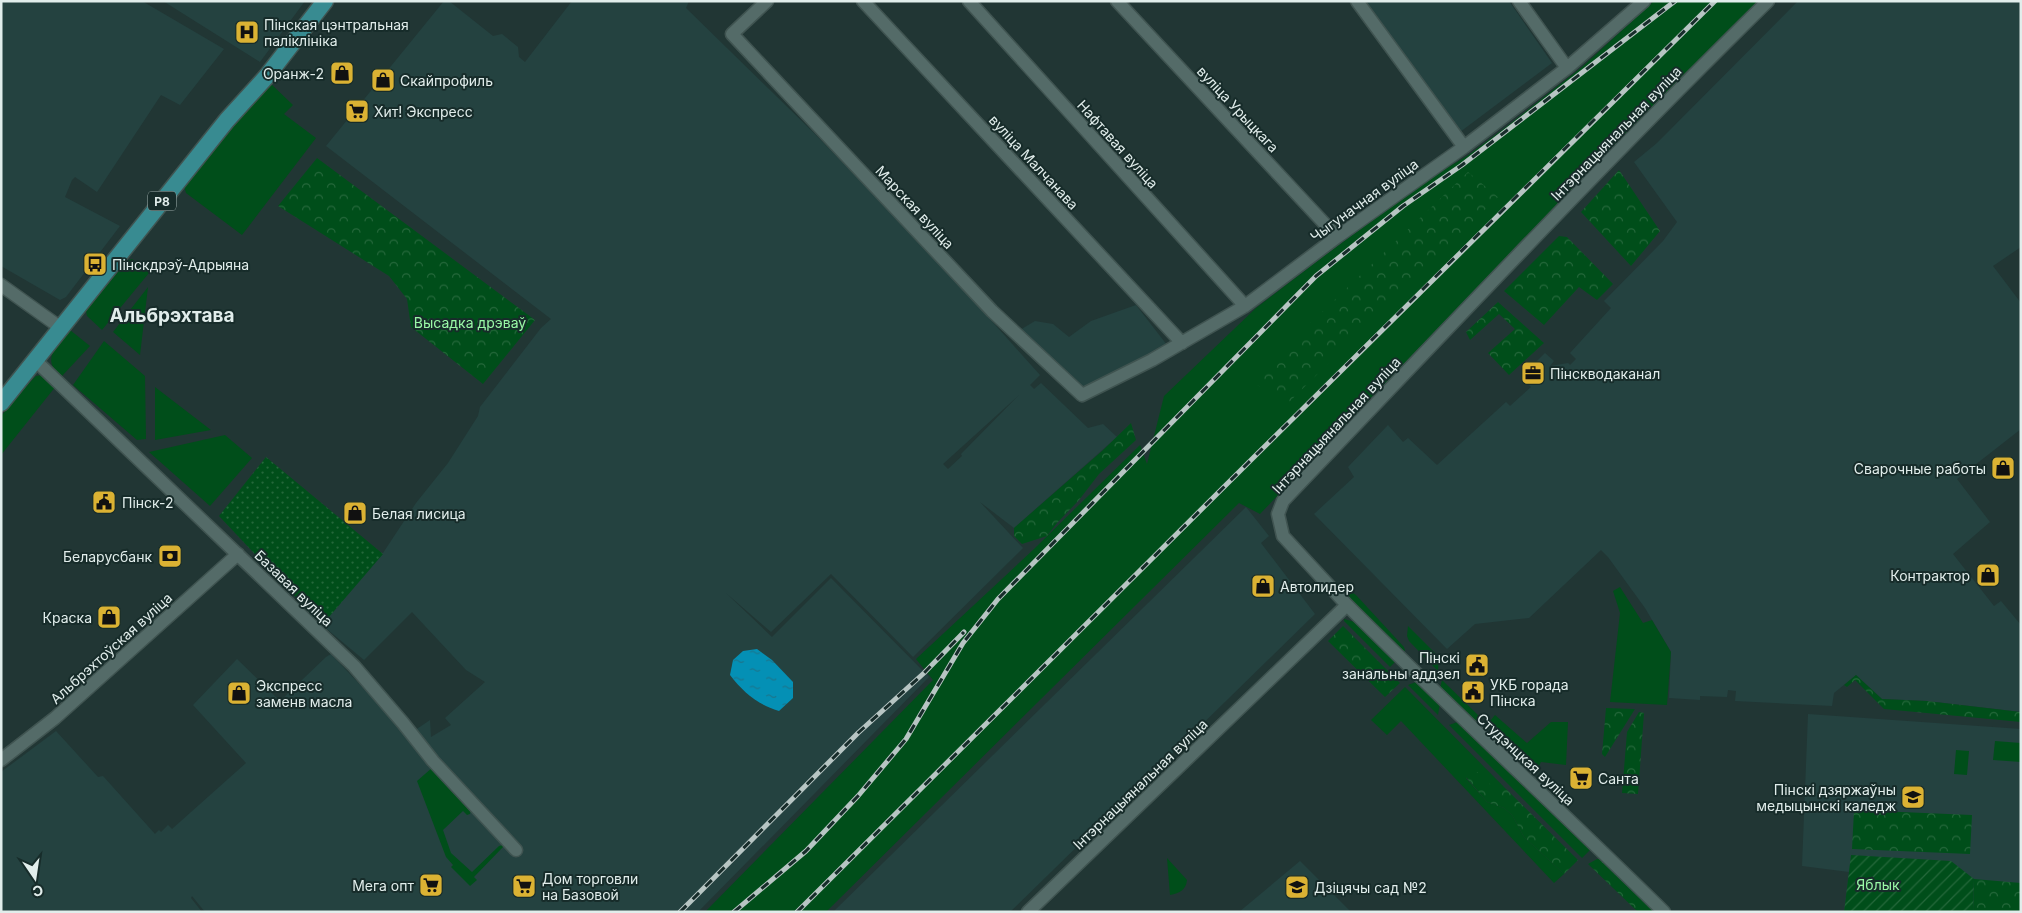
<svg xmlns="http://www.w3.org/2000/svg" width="2022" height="913" font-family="Inter,sans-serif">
<defs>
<pattern id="forest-crowns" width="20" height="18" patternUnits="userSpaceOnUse" patternTransform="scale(1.25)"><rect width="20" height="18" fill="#004e1a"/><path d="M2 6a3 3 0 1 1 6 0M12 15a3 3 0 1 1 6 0" fill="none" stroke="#25683b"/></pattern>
<pattern id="park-dots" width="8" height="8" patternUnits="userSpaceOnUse" patternTransform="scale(1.25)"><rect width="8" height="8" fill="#004e1a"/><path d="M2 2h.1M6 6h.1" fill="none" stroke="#25683b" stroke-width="1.8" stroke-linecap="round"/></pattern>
<pattern id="garden-furrows" width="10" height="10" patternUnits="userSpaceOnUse" patternTransform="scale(1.25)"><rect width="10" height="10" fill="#004e1a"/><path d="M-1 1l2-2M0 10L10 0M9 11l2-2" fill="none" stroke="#25683b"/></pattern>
<pattern id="water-ripples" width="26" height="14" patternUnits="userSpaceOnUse" patternTransform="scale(1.25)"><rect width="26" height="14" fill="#0490b5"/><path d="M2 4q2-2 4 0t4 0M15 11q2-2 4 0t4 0" fill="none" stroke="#1a768e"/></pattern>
</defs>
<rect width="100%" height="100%" fill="#213634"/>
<path fill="#244240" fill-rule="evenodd" d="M1 1H142L224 49 180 105 161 95 97 192 75 177 72 180 65 197 120 226 66 297 60 300 1 266Z
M163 1H305L260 62Z
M444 1H449L493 36 502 34 518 47 519 57 525 62 572 1H689L686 8 814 133 947 271 1040 375 1030 385 1034 389 1041 383 1088 428 1103 424 1117 437 1014 528 980 502 1023 548 913 657 831 574 771 632 726 593 772 637 831 578 929 677 698 912H205L192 896 191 898 202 912H1V772L56 731 98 777 103 776 155 834 159 830 161 832 168 825 172 829 246 763 193 705 237 659 280 701 326 657 331 654 404 731 405 737 430 720 431 737 451 725 445 718 485 682 466 670 412 612 364 660 322 625 383 553 416 503 448 463 478 416 480 407 541 328 551 319 326 146ZM1019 395 961 454 962 456 948 469 943 464Z
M1362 1H1509L1552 63 1460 132Z
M1798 1H2021V247L1993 266 2021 303V429L1957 479 1990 522 1953 554 1994 606 2001 601 2021 625V712L1927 701 1882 699 1856 675 1834 693 1832 706 1735 701 1736 691 1728 690 1727 697 1700 696V700L1669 698 1671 652 1645 608 1608 557 1601 550 1529 618 1475 624 1447 649 1314 514 1354 477 1348 467 1388 425 1403 442 1408 438 1437 465 1506 402 1510 406 1531 387 1521 377 1545 353 1554 361 1550 366 1568 363 1570 365 1576 359 1570 353 1611 308 1604 301 1663 241 1677 222 1634 162 1657 143Z
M1136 305 1167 345 1084 392 1020 330 1035 321 1053 324 1069 337 1091 321Z
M1246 507 1269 536 1261 543 1315 614 1010 912H833Z
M1808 714 2021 729V912H1844L1849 872 1802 866Z
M1300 861 1351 912H1239Z"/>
<path fill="#004e1a" d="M1654 1H1759L1442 324 1260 514 1239 503 826 912H705L933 680 916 659 1034 549 1140 445 1147 464 1164 396 1256 308 1328 253 1430 178 1467 156 1506 127 1582 67Z
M270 83 293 105 284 114 316 138 242 235 186 193 184 186Z
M132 259 149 273 102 330 87 316 86 311 127 261Z
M148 287 140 355 113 332Z
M70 330 90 346 62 376C39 360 58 345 70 330Z
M104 341 145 376 146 439 137 440 73 385Z
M42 375 56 386 1 455V416L31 381 36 376Z
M155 387 211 430 155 440Z
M225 435 252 458 210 506 149 452Z
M1344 587 1356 595 1404 647 1405 650 1402 654 1338 588Z
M1620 587 1643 623 1652 620 1671 652 1667 705 1610 702 1620 613 1613 591Z
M1344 619 1355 622 1396 661 1390 667 1344 621Z
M1408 626 1439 657 1438 671 1409 641 1407 636Z
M1442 680 1478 715 1477 721 1475 722 1440 688Z
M1416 682 1440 703 1438 715 1408 685Z
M1405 687 1505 788 1492 787 1474 770 1466 778 1487 802 1504 808 1512 815 1524 837 1564 874 1554 883 1401 721 1387 735 1371 720Z
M1495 715 1527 743 1551 722H1568L1566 765 1541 762 1539 766 1490 721Z
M1460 721 1591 849 1582 858 1449 725Z
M1995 741 2021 743V762L1993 760Z
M1956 750 1969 751 1967 775 1954 774Z
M433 767 471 809 470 814 467 815 463 811 443 830 451 853 472 872 499 846 503 845V847L474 877 477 880 470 886 451 867 453 865 446 857 417 781Z
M1167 858 1187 880C1186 890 1180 893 1170 895Z"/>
<path fill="url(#forest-crowns)" d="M317 158 535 320 483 384 411 327 407 299 389 276 278 206Z
M1619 170 1660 231 1631 266 1581 212Z
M1468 172 1498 197 1285 406 1251 380Z
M1559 236 1567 237 1613 284 1597 300 1579 287 1544 325 1504 291Z
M1498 302 1544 343 1509 375 1488 353 1515 329 1499 314 1470 340 1466 332Z
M1131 423 1136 440 1099 474 1079 500 1057 523 1047 536 1022 544 1014 536V528L1102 451Z
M1343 626 1400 683 1385 697 1328 641Z
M1856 675 1882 699 1927 701 2021 712V722L1884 709 1855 680 1847 687 1844 685Z
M1606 708 1635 709 1605 757 1602 754Z
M1639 712 1644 713 1638 794 1622 793 1627 732Z
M1474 769 1492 786 1505 788 1578 860 1564 874 1524 837 1512 815 1504 808 1487 802 1466 777 1469 770Z
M1854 810 1972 815 1970 854 1852 849Z
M1597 859H1602L1655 912H1638L1588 864Z
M1974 879 2021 883V912H1973Z"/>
<path fill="url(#park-dots)" d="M266 457 383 554 322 625 219 516Z"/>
<path fill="url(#garden-furrows)" d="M1851 855 1951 861 1974 879 1973 912H1844Z"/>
<path fill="url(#water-ripples)" d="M757 649 772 660 793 682V698L779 711C757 704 744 693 730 675L733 660 743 651Z"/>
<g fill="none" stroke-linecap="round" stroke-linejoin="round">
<g stroke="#405451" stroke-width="15">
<path id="minor" d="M767 1 732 34 992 311 1082 395 1152 360 1245 306 1337 237 1464 147 1567 68 1644 1
M863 1 1182 343
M969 1 1245 306
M1117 1 1337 237
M1357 1 1464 147
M1519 1 1567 68
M1 285 61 328
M36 361 354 666 403 723 433 761 516 850
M1347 605C1451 709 1559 809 1664 912
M1 760 55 718 238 554
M1028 912 1347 605 1283 536 1278 514 1283 501C1444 333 1602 164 1768 1"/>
</g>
<g stroke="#405451" stroke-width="19">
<path id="major" d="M1 403 227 120 267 76 325 1"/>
</g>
<use href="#minor" stroke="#546b68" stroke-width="12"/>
<use href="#major" stroke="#388b91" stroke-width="16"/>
<g stroke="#b7c5c3" stroke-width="5">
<path id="rail" d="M680 912 858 733 924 673 964 632
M734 912 806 851 858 796 906 739 963 643 998 599 1316 276 1403 206 1462 165 1675 1
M797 912C1103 608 1407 303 1715 1"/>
</g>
<use href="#rail" stroke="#172c2a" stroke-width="3" stroke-dasharray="9" stroke-linecap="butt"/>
</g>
<defs>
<g id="hospital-square" transform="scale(1.25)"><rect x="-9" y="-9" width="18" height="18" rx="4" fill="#dbb233" stroke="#172c2a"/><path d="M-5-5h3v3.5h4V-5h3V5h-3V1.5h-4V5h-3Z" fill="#111"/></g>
<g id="shop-square" transform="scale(1.25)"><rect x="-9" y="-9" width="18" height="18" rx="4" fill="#dbb233" stroke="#172c2a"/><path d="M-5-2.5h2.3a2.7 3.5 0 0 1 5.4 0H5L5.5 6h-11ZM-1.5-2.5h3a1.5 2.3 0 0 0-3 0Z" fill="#111"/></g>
<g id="supermarket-square" transform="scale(1.25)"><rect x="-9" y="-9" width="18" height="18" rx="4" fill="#dbb233" stroke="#172c2a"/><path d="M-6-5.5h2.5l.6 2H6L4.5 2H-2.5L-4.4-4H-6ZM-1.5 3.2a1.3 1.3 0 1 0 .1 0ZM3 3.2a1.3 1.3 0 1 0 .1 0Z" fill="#111"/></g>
<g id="bus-square" transform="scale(1.25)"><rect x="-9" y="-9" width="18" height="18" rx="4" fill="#dbb233" stroke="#172c2a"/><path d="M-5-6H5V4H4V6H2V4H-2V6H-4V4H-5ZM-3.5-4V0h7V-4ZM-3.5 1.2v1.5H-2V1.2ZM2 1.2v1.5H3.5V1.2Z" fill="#111"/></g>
<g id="office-square" transform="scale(1.25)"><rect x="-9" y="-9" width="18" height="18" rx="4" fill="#dbb233" stroke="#172c2a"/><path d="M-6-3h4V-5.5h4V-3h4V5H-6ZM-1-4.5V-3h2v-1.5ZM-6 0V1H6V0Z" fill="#111"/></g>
<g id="civic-square" transform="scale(1.25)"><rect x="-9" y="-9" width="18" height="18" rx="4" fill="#dbb233" stroke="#172c2a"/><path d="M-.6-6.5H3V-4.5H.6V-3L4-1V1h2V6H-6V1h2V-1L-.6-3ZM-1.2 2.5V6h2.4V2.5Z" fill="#111"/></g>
<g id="bank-square" transform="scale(1.25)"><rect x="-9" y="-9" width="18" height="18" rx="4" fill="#dbb233" stroke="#172c2a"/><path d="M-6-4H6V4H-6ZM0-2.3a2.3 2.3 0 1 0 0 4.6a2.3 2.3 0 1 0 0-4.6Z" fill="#111"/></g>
<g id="university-square" transform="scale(1.25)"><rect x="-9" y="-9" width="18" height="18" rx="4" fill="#dbb233" stroke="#172c2a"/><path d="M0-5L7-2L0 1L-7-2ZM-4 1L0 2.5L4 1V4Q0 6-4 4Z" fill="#111"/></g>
<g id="school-square" transform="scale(1.25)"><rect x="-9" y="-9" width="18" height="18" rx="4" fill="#dbb233" stroke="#172c2a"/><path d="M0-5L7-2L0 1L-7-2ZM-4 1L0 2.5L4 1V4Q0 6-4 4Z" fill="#111"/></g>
</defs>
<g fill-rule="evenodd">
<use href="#hospital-square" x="247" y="32"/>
<use href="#shop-square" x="342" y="73"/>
<use href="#shop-square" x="383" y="80"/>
<use href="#supermarket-square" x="357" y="111"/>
<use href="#bus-square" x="95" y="264"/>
<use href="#office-square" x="1533" y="373"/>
<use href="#shop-square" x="2003" y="468"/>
<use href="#civic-square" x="104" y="502"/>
<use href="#shop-square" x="355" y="513"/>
<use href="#bank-square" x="170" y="556"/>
<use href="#shop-square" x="1988" y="575"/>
<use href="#shop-square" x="1263" y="586"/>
<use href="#shop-square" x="109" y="617"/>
<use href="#civic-square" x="1477" y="665"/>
<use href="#civic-square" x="1473" y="692"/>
<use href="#shop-square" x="239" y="693"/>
<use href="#supermarket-square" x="1581" y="778"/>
<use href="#university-square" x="1913" y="797"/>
<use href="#supermarket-square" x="431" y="885"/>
<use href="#supermarket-square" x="524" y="886"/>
<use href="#school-square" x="1297" y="887"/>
</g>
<g text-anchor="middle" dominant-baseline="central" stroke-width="4" stroke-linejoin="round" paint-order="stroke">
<rect fill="#172c2a" stroke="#a4b3b1" stroke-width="1" x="148" y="191.5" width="28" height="19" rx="4"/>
<g font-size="12" font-weight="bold" fill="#e1edeb">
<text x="162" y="201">Р8</text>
</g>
<g font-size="14" fill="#e1edeb" stroke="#172c2a" text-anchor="start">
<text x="264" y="24">Пінская цэнтральная<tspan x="264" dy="16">паліклініка</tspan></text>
<text x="324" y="73" text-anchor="end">Оранж-2</text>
<text x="400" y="80">Скайпрофиль</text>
<text x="374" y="111">Хит! Экспресс</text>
<text x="112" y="264">Пінскдрэў-Адрыяна</text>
<text x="1550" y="373">Пінскводаканал</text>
<text x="1986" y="468" text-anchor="end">Сварочные работы</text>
<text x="122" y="502">Пінск-2</text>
<text x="372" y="513">Белая лисица</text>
<text x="152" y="556" text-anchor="end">Беларусбанк</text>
<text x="1970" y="575" text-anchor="end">Контрактор</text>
<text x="1280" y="586">Автолидер</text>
<text x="92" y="617" text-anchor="end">Краска</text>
<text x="1460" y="657" text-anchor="end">Пінскі<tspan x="1460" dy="16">занальны аддзел</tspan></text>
<text x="1490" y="684">УКБ горада<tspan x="1490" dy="16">Пінска</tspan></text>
<text x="256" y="685">Экспресс<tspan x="256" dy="16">заменв масла</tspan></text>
<text x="1598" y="778">Санта</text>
<text x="1896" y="789" text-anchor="end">Пінскі дзяржаўны<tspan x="1896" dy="16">медыцынскі каледж</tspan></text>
<text x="542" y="878">Дом торговли<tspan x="542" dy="16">на Базовой</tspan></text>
<text x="414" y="885" text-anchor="end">Мега опт</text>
<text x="1314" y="887">Дзіцячы сад №2</text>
</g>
<g font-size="14" fill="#e1edeb" stroke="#172c2a">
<text transform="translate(1238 109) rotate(47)">вуліца Урыцкага</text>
<text transform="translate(1616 133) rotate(-46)">Інтэрнацыянальная вуліца</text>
<text transform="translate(1118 144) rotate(48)">Нафтавая вуліца</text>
<text transform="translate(1034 162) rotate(47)">вуліца Малчанава</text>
<text transform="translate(1364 200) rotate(-36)">Чыгуначная вуліца</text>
<text transform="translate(915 207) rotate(47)">Марская вуліца</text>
<text transform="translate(1336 425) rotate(-47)">Інтэрнацыянальная вуліца</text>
<text transform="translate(294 588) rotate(44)">Базавая вуліца</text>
<text transform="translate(111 648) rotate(-42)">Альбрэхтоўская вуліца</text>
<text transform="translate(1526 759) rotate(43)">Студэнцкая вуліца</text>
<text transform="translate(1140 784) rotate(-44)">Інтэрнацыянальная вуліца</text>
</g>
<g font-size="14" fill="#99f8a6" stroke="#172c2a">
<text x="470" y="322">Высадка дрэваў</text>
<text x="1878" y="884">Яблык</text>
</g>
<g font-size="19" font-weight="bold" fill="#e1edeb" stroke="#172c2a">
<text x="172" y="315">Альбрэхтава</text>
</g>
</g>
<rect width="2022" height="913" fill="none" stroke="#e1edeb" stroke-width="5"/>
<g transform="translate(35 878) rotate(167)" stroke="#172c2a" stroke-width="4" paint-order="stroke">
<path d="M0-4L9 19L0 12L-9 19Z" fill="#e1edeb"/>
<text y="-8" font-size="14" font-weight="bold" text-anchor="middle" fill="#e1edeb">С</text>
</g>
</svg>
